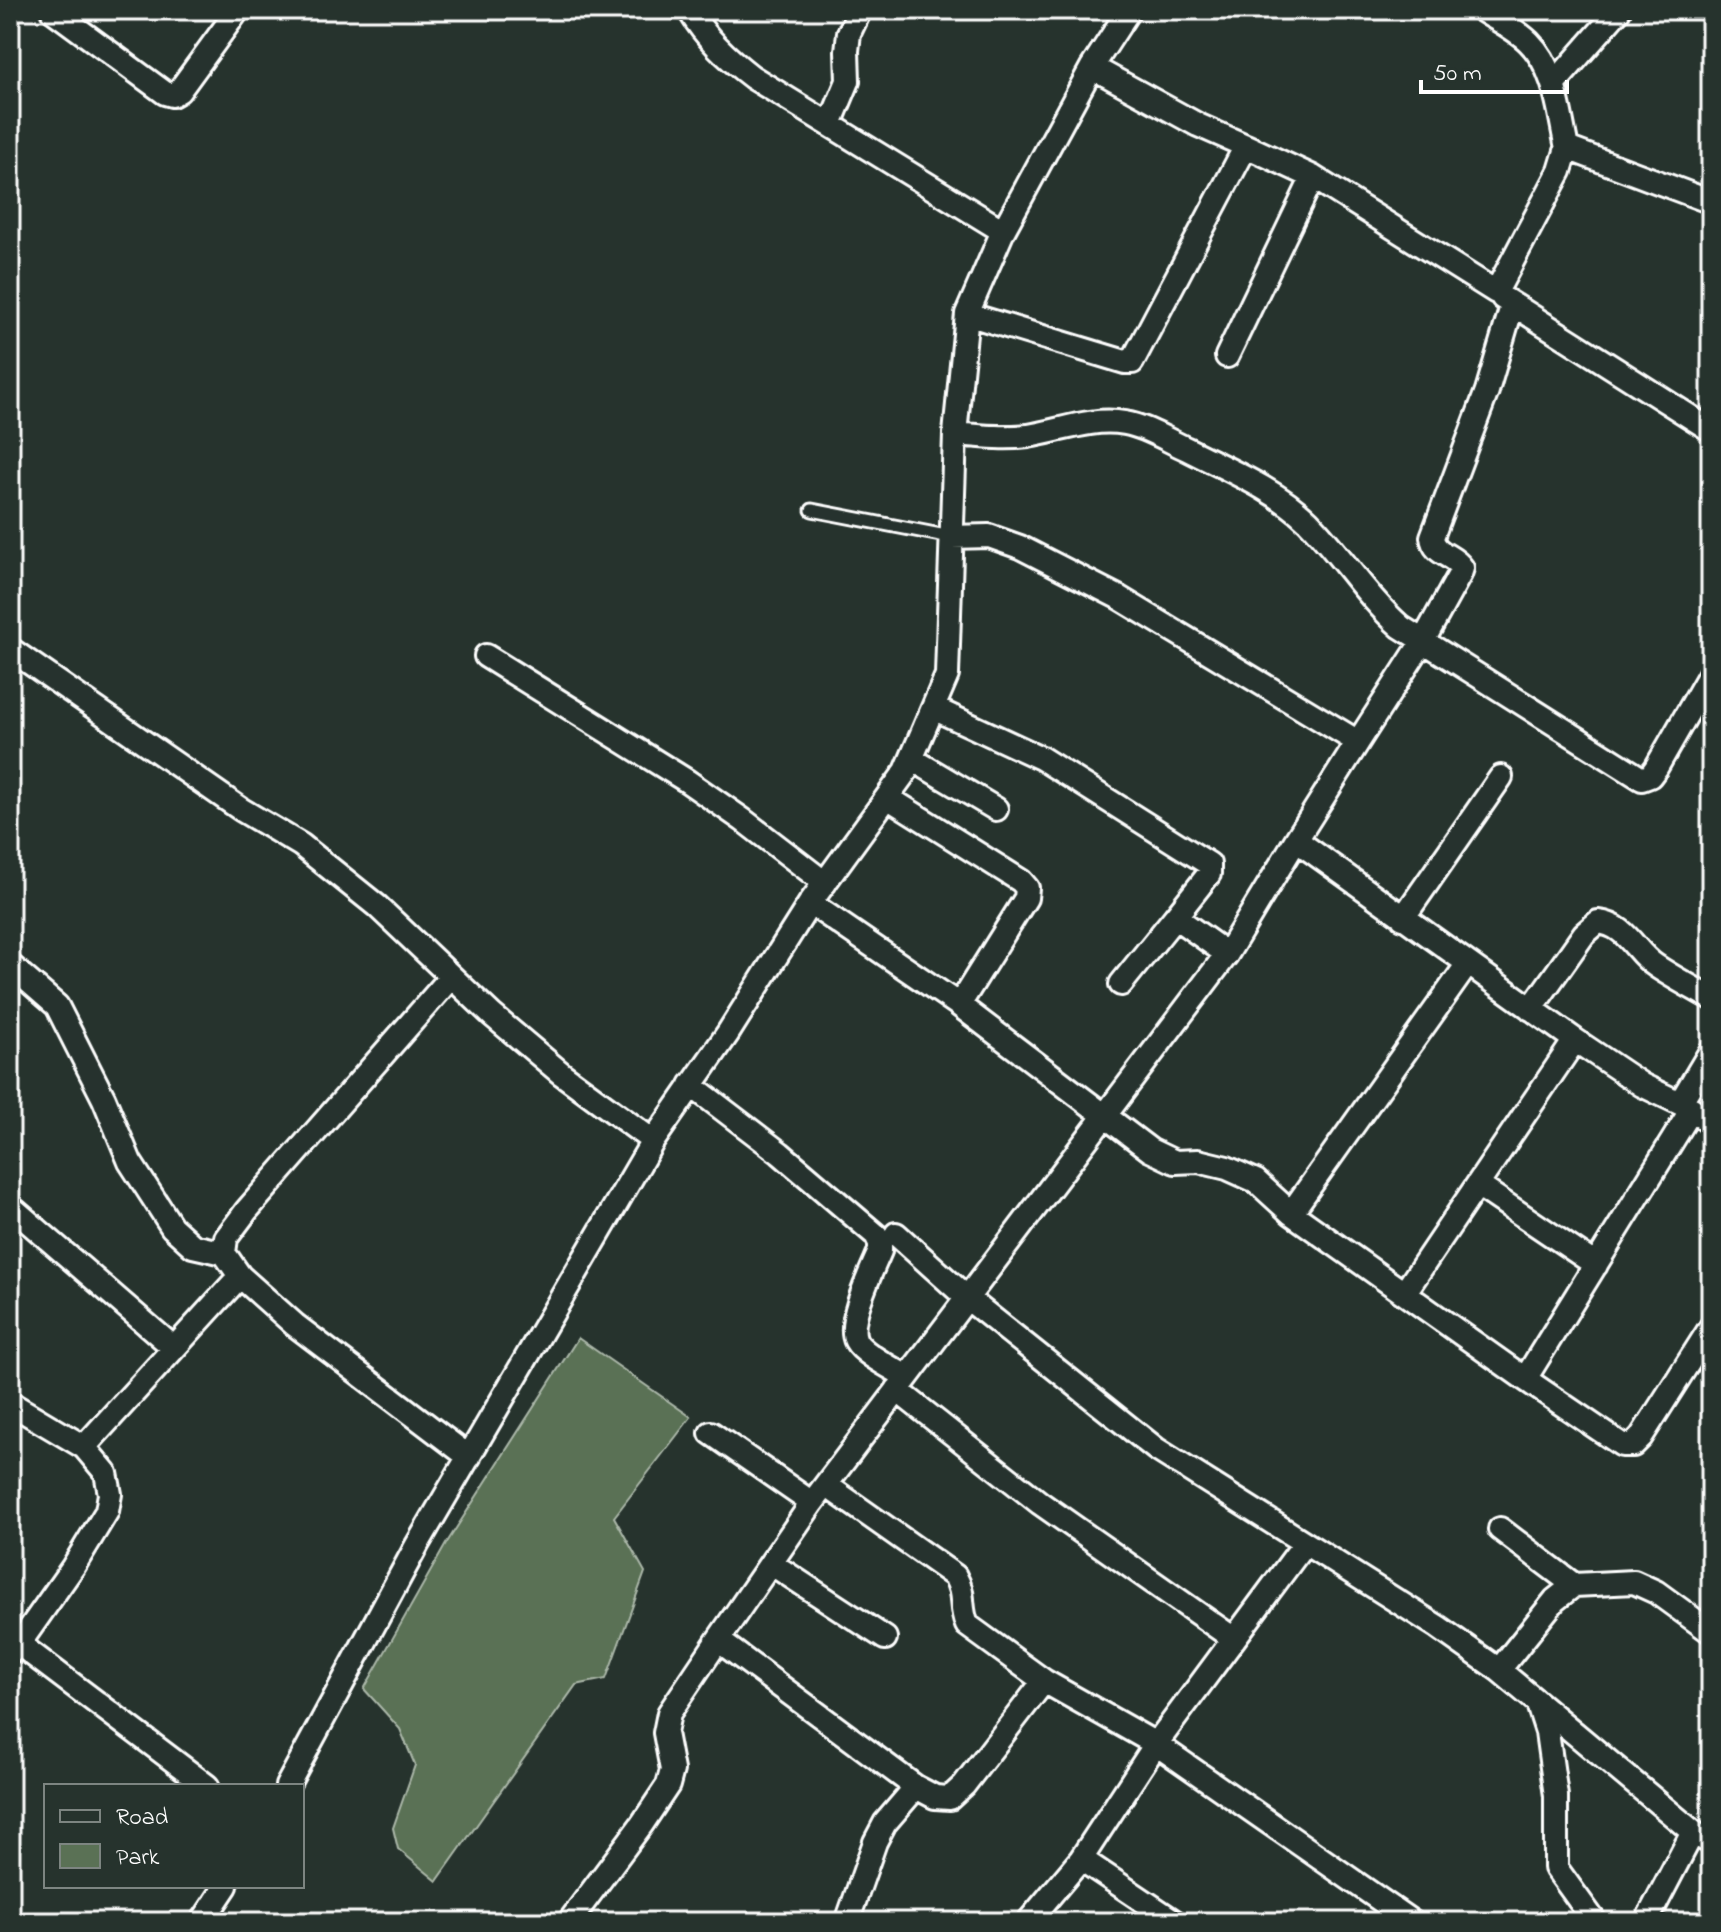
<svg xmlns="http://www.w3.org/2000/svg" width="1721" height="1932" font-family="'Indie Flower',sans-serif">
<rect width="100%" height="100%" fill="#26332d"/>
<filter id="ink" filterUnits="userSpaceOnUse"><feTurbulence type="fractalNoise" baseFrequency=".0125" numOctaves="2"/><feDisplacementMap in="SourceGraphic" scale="16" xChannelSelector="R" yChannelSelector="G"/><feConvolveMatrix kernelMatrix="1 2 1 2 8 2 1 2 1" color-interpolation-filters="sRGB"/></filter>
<g filter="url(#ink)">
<path fill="#5a7155" stroke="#acb8aa" stroke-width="2" d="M578 1338 691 1417 614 1517 645 1572 606 1679 576 1685 437 1881 398 1849 393 1828 415 1765 400 1729 364 1689 446 1544Z"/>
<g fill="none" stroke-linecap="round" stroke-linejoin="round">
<g stroke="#fff" stroke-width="17">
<path id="lane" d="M812 510 951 537"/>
</g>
<g stroke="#fff" stroke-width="28">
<path id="street" d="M52 10 165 93 172 95 179 91 238 10
M689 10C706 38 726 57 752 77L1003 231
M1482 10C1497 20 1516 29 1529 42 1556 69 1559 112 1567 148L1711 202
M1092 67 1198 125 1246 146
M1554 84 1619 10
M830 124 848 81 847 51 849 33 860 10
M1503 298 1711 430
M967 314 1125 362H1132L1246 146 1313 177
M1227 356 1313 177 1496 292 1560 171 1567 148
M955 434C979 436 1004 439 1028 436 1060 431 1092 417 1125 423 1147 427 1167 440 1187 449 1228 470 1275 489 1308 521 1341 555 1365 595 1401 627L1642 779 1650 776 1656 768 1711 672
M951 537 989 536 1020 547 1118 597 1358 742 1296 840 1575 1040 1642 1085 1692 1109 1711 1124
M10 649 242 810 301 845 377 906 492 1015 562 1074 653 1141
M486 656 687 781 743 820 825 883
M933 708 1041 758 1209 864V874L1175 917 1227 954 1296 840
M1358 742 1423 641 1460 574 1462 568C1453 554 1434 555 1432 537L1487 391 1512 306
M912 759 996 809
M887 797 1021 881 1027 888 1026 898 959 1005
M810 903 959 1005 1150 1150 1175 1162 1198 1161 1227 1168 1256 1181 1291 1213
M1403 918 1501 777
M10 965 57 1006 104 1099 130 1162 172 1227 193 1246 224 1253
M1467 965 1291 1213 1525 1379 1622 1445H1633L1641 1437 1711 1327
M451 977 247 1210 226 1238 224 1253 240 1276 295 1325 469 1457
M1121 984 1175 917
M1531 1009 1584 934 1598 922C1628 925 1634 952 1656 966 1674 978 1693 988 1711 998
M691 1085 780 1153 876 1235 880 1243V1251C872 1270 846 1322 856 1341 863 1354 894 1369 907 1377
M1680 1103 1711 1051
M1479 1186 1596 1265
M10 1206 174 1348
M896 1234 967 1298 1156 1449 1438 1627 1499 1670 1693 1832 1711 1843
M1405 1292 1575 1040
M1525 1379 1692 1109
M897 1390 1040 1503 1234 1639
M10 1403 84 1447 106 1473 110 1494 107 1511 73 1567 19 1644 10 1653
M711 1433 812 1503
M84 1447 240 1276
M826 1485 955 1576C966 1596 959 1605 967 1625L1044 1681 1156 1744 1081 1859 1175 1922
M1500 1529 1574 1585
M1305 1543 1156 1744 1412 1922
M772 1564 885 1638
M718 1640 916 1787
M19 1644 207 1786
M1499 1670 1555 1600 1574 1585 1634 1582 1656 1592 1711 1632
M1538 1704 1547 1732 1556 1796V1868L1595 1922
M287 1786 417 1545 653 1141 728 1033 810 903 906 771 947 675 955 434 967 314 1003 231 1092 67 1129 10
M202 1922 226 1886
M569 1922 642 1824 668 1785 672 1770 665 1733 669 1713 718 1640 812 1503 1227 954
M847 1922 875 1842 885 1823 916 1787 935 1797 950 1798 964 1785 1044 1681
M1028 1922 1081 1859
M1646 1922 1693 1832"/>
</g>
<use href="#lane" stroke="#26332d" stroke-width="11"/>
<use href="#street" stroke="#26332d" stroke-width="22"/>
</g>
</g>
<rect width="1721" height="1932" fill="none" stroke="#26332d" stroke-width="40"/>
<rect x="20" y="20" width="1681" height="1892" fill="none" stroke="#fff" stroke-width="3" filter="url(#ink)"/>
<rect x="44" y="1784" width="260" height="104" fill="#26332d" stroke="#7d8581" stroke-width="2"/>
<rect x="60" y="1810" width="40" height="12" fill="#26332d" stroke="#7d8581" stroke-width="2"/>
<text x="116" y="1824" font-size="24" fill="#ffffff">Road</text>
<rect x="60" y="1844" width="40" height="24" fill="#5a7155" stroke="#7d8581" stroke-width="2"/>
<text x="116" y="1864" font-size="24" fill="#ffffff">Park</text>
<path d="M1421 80v12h146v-12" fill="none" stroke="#ffffff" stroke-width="4"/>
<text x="1433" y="80" font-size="24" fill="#ffffff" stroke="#26332d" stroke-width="6" paint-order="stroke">50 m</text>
</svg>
